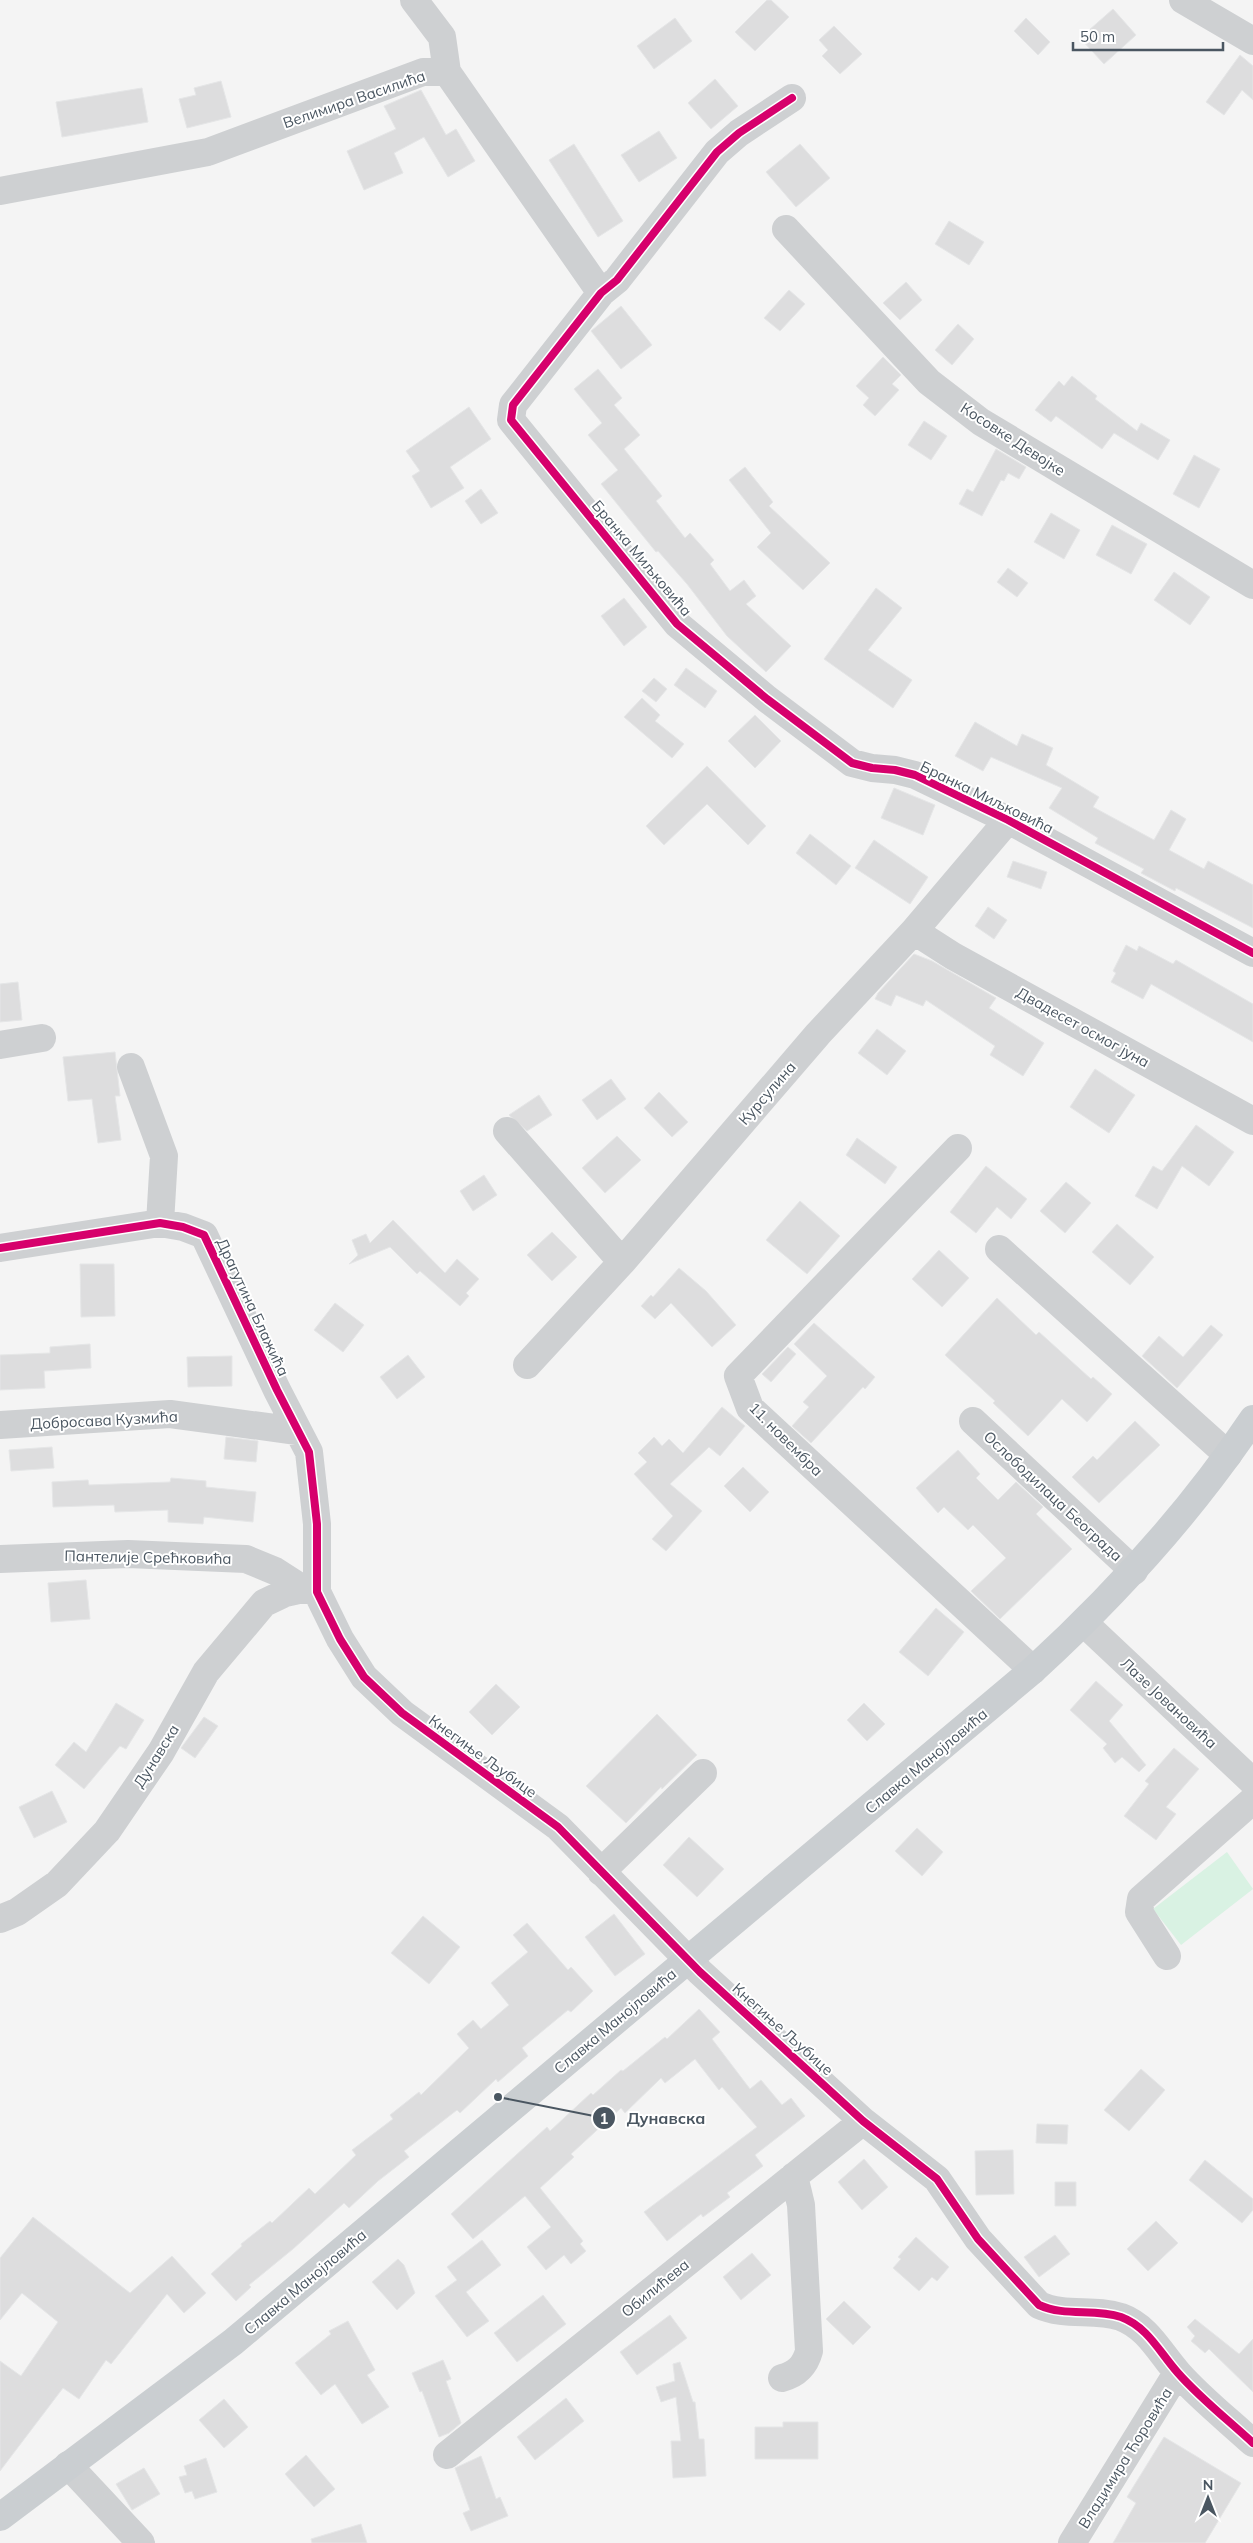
<svg xmlns="http://www.w3.org/2000/svg" width="1253" height="2543" font-family="Mulish,sans-serif">
<rect width="100%" height="100%" fill="#f4f4f4"/>
<path fill="#d9f2e3" d="M1227 1852 1253 1889 1181 1945 1153 1909Z"/>
<path fill="#ddddde" stroke="#e5e6e7" d="M767 0H771L789 17 755 51 735 32Z
M1113 9 1136 35 1104 64 1080 38Z
M675 18 692 41 654 69 637 46Z
M1026 18 1050 42 1038 55 1014 31Z
M834 26 862 54 840 74 822 56 828 50 819 40Z
M1240 55 1253 66V100L1242 90 1224 115 1206 102Z
M715 79 738 106 711 129 688 103Z
M221 81 231 117 187 128 179 99 196 95 194 88Z
M142 88 148 122 62 137 56 102Z
M421 90 446 135 456 129 475 161 448 177 424 137 394 153 403 173 364 190 347 151 396 129 384 106Z
M659 131 677 158 639 182 621 155Z
M574 144 623 221 598 237 549 160Z
M800 144 830 178 796 207 766 172Z
M949 221 984 242 969 265 935 244Z
M906 282 922 300 900 320 883 303Z
M789 290 805 304 780 331 764 318Z
M621 306 652 345 621 369 591 331Z
M958 324 974 339 952 365 935 350Z
M883 357 901 375 892 384 899 390 875 416 863 405 869 398 856 386Z
M598 369 622 398 614 405 640 435 624 449 662 496 656 501 685 538 690 533 714 560 710 564 730 591 744 580 756 596 746 604 791 646 766 672 727 636 687 584 658 551 656 552 601 484 618 470 588 435 602 423 574 389Z
M1072 376 1097 396 1095 399 1137 431 1141 423 1170 440 1158 460 1114 433 1102 449 1056 416 1051 422 1035 410 1059 381 1064 386Z
M469 407 491 439 450 467 464 488 431 508 412 476 420 471 406 451Z
M924 421 947 436 931 460 908 445Z
M996 449 1026 467 1019 479 1008 473 1004 481 1001 480 982 516 959 504 967 489 973 492Z
M1194 455 1220 469 1199 508 1173 494Z
M745 467 773 502 769 506 830 563 803 590 757 547 771 533 729 480Z
M481 489 498 513 481 524 465 501Z
M1051 513 1080 530 1064 559 1034 542Z
M1112 525 1147 544 1131 574 1096 555Z
M1008 568 1028 583 1017 597 997 582Z
M1174 572 1210 597 1190 625 1154 600Z
M876 588 902 608 868 650 912 680 893 708 824 659Z
M624 598 647 627 624 646 601 616Z
M686 668 717 691 705 708 674 685Z
M654 678 667 689 656 702 642 691Z
M642 698 660 715 655 721 684 744 672 758 624 717Z
M755 715 781 741 755 768 728 741Z
M975 722 1017 746 1022 734 1053 748 1046 765 1099 797 1093 807 1154 840 1171 810 1186 819 1169 850 1204 869 1208 861 1253 885V928L1176 888 1175 891 1141 873 1144 869 1095 843 1098 838 1049 808 1062 788 991 757 983 771 955 756Z
M707 766 766 826 748 845 707 804 664 845 646 826Z
M894 788 935 805 923 835 881 818Z
M810 834 851 866 836 885 796 853Z
M874 840 928 877 910 904 855 868Z
M1013 861 1047 872 1041 889 1007 877Z
M988 907 1007 920 994 939 975 926Z
M1126 945 1137 951 1139 946 1173 964 1176 960 1253 1004V1042L1151 984 1143 999 1111 982 1116 973 1113 971Z
M914 954 932 961 996 998 989 1008 1044 1043 1023 1076 990 1055 995 1046 926 1000 923 1006 896 995 891 1006 875 999 878 993Z
M18 982 22 1020 0 1022V984Z
M877 1029 906 1051 887 1075 858 1053Z
M115 1052 120 1096H115L121 1140 98 1143 92 1099 68 1101 63 1057Z
M1095 1069 1135 1095 1109 1133 1070 1107Z
M611 1079 626 1099 597 1120 582 1100Z
M659 1092 688 1122 672 1137 644 1108Z
M539 1095 552 1115 527 1131 509 1115Z
M1196 1125 1234 1152 1209 1186 1182 1166 1157 1209 1135 1196 1153 1166 1162 1171Z
M617 1136 641 1160 605 1193 582 1168Z
M857 1138 897 1167 885 1184 846 1155Z
M986 1166 1027 1199 1011 1219 997 1207 976 1233 950 1212Z
M484 1175 497 1195 473 1211 460 1191Z
M1066 1182 1091 1203 1065 1233 1040 1211Z
M800 1201 840 1236 807 1274 766 1240Z
M393 1220 445 1273 457 1259 479 1279 466 1293 469 1296 460 1306 420 1271 417 1274 390 1247 349 1264 358 1255 352 1240 366 1234 370 1243Z
M1117 1224 1154 1257 1130 1285 1092 1252Z
M552 1232 577 1257 552 1281 527 1255Z
M939 1250 969 1278 942 1307 912 1279Z
M80 1264H114L115 1316 81 1317Z
M679 1268 706 1291 736 1325 712 1347 671 1303 655 1319 641 1306 651 1295 653 1297Z
M997 1298 1036 1335 1039 1332 1091 1379 1093 1377 1112 1394 1087 1422 1062 1399 1028 1436 993 1403 995 1401 945 1355Z
M335 1303 364 1325 343 1352 314 1330Z
M814 1323 875 1377 865 1389 863 1387 811 1443 792 1426 809 1407 803 1402 827 1376 794 1344Z
M1211 1325 1223 1335 1177 1388 1142 1356 1159 1336 1183 1357Z
M90 1344 91 1368 44 1371 45 1388 0 1390V1355L50 1353V1347Z
M788 1347 796 1354 771 1382 762 1374Z
M408 1355 425 1377 397 1399 380 1377Z
M232 1356V1386L188 1387 187 1357Z
M722 1407 745 1426 720 1456 709 1447 670 1484 702 1511 666 1551 652 1539 673 1516 634 1474 647 1462 638 1453 654 1437 662 1446 669 1439 683 1453Z
M1135 1421 1160 1445 1099 1503 1072 1477 1093 1456 1097 1460Z
M226 1437 258 1441 256 1462 224 1459Z
M52 1447 54 1468 11 1471 9 1450Z
M958 1450 980 1474 976 1478 998 1500 1016 1482 1043 1507 1036 1514 1072 1549 1000 1619 971 1591 1006 1558 973 1525 968 1530 944 1507 938 1513 916 1488Z
M743 1467 769 1492 750 1512 724 1486Z
M171 1478 206 1481V1487L256 1492 253 1522 204 1517 203 1524 168 1522V1510L115 1512 114 1505 53 1507 52 1482 88 1480 89 1485 170 1482Z
M86 1580 90 1619 51 1622 48 1583Z
M936 1608 964 1632 928 1676 899 1652Z
M1096 1681 1123 1705 1109 1721 1146 1765 1139 1772 1122 1757 1115 1763 1103 1748 1107 1744 1070 1710Z
M496 1684 520 1707 492 1735 469 1712Z
M116 1703 144 1720 126 1749 120 1746 84 1789 55 1765 74 1742 86 1752Z
M864 1703 885 1724 867 1741 847 1720Z
M657 1714 697 1755 662 1789 661 1787 626 1823 586 1786Z
M204 1717 218 1726 195 1758 181 1748Z
M1174 1748 1199 1769 1166 1807 1176 1814 1156 1840 1124 1816 1149 1784 1145 1781Z
M52 1791 67 1822 34 1838 19 1807Z
M917 1828 943 1852 922 1876 895 1851Z
M689 1837 724 1869 697 1897 663 1865Z
M614 1914 645 1954 615 1976 585 1937Z
M423 1916 460 1947 429 1984 391 1953Z
M527 1923 568 1970 571 1967 593 1991 571 2012 568 2010 522 2048 528 2056 498 2082 496 2079 460 2113 457 2110 404 2151 409 2157 378 2181 349 2208 344 2203 293 2249 249 2285 251 2287 236 2301 211 2274 242 2246 241 2244 270 2221 272 2223 309 2188 315 2194 356 2155 352 2150 393 2119 390 2115 419 2092 421 2095 469 2048 457 2034 473 2020 481 2029 509 2005 491 1983 528 1952 513 1935Z
M699 2009 720 2032 712 2039 750 2089 761 2080 782 2105 791 2098 805 2116 755 2155 763 2166 727 2193 730 2197 703 2217 701 2214 667 2241 644 2212 757 2127 722 2087 719 2090 695 2059 665 2083 661 2078 625 2113 621 2108 571 2154 574 2157 540 2188 583 2241 580 2244 586 2251 571 2264 564 2255 546 2270 527 2247 551 2227 525 2196 473 2239 451 2214 547 2127 550 2131 591 2093 593 2095 621 2070 623 2071 665 2037 667 2039Z
M1141 2069 1165 2090 1129 2131 1104 2110Z
M1037 2124 1068 2125 1067 2144 1036 2143Z
M1013 2150 1014 2194 976 2195 975 2151Z
M864 2159 888 2187 862 2210 838 2182Z
M1205 2160 1253 2199V2210L1242 2223 1189 2180Z
M1055 2182H1076V2206H1055Z
M33 2217 130 2293 172 2256 206 2293 184 2313 167 2294 111 2364 106 2360 79 2399 63 2388 0 2471V2361L21 2376 58 2322 22 2293 0 2320V2258Z
M1156 2221 1178 2243 1148 2271 1127 2249Z
M1055 2235 1070 2254 1039 2277 1024 2257Z
M916 2237 949 2267 937 2281 932 2277 919 2291 893 2268 901 2259 898 2257Z
M482 2240 501 2265 466 2292 489 2321 467 2337 435 2296 457 2280 447 2267Z
M752 2253 771 2275 741 2300 723 2277Z
M398 2259 404 2265 415 2293 397 2310 372 2282Z
M543 2295 566 2324 517 2362 494 2333Z
M844 2301 871 2327 853 2345 826 2319Z
M670 2315 687 2338 637 2375 620 2352Z
M1195 2319 1239 2354 1253 2339V2392L1209 2349 1205 2353 1191 2341 1195 2336 1187 2327Z
M348 2321 375 2370 367 2375 389 2407 362 2424 335 2384 321 2395 295 2363 331 2334 329 2331Z
M443 2360 451 2379 446 2381 461 2423 449 2433 439 2437 422 2391 420 2392 412 2373Z
M680 2362 693 2402H695L699 2439H704L706 2476 673 2478 671 2441H681L676 2397 661 2402 656 2387 675 2381 673 2364Z
M566 2398 584 2421 535 2460 517 2437Z
M224 2399 248 2427 224 2448 199 2420Z
M783 2422H818V2459H755V2427H783Z
M1164 2437 1241 2483 1205 2543H1113L1136 2503 1127 2497Z
M306 2455 335 2489 314 2507 285 2474Z
M481 2456 496 2499 500 2497 508 2516 471 2531 463 2513 470 2510 455 2468Z
M206 2458 217 2492 195 2499 192 2491 185 2493 179 2477 187 2475 184 2466Z
M144 2468 160 2494 132 2510 116 2484Z
M361 2524 367 2543H312L311 2539Z"/>
<g fill="none" stroke-linecap="round" stroke-linejoin="round">
<path stroke="#ced0d2" stroke-width="28" d="M414 0 442 37 447 72
M1183 0 1253 41
M792 98 739 133 717 152 617 280 601 293 513 405 511 420 677 624 767 699 852 763 872 768 895 770 915 775 1008 820 1253 953
M0 191 208 152 423 72H447L601 293
M786 229 929 382 981 422 1253 585
M914 931 953 956 1253 1121
M0 1045 42 1038
M131 1067 164 1156 160 1223
M507 1131 622 1262
M958 1148 738 1376 750 1408 1033 1670
M0 1248 160 1223 183 1227 204 1235 277 1390 309 1452 317 1524V1592L340 1639 364 1677 402 1713 558 1827 700 1972 863 2121 937 2179 978 2239 1039 2305C1065 2317 1094 2308 1121 2317 1148 2327 1160 2353 1178 2373 1200 2398 1228 2420 1253 2443
M999 1249 1228 1455
M527 1365 622 1262 818 1034 914 931 1008 820
M973 1421 1134 1571
M0 1425 170 1414 297 1431
M0 1559 128 1554 246 1559 275 1571 303 1589 313 1591
M1084 1623 1253 1782
M601 1872 703 1773
M0 1919 17 1912 57 1884 107 1831 161 1752 206 1672 264 1603 285 1593 303 1589
M1167 1956 1139 1912 1141 1899 1253 1800
M782 2378C797 2374 805 2366 809 2351L801 2205 794 2176
M447 2455 863 2121
M68 2465 141 2543
M1072 2543 1177 2373"/>
<path stroke="#caced1" stroke-width="28" d="M0 2517 233 2342 1033 1670C1116 1594 1190 1513 1253 1419"/>
<g stroke="#fff" stroke-width="11">
<path id="cycleway" d="M792 98 739 133 717 152 617 280 601 293 513 405 511 420 677 624 767 699 852 763 872 768 895 770 915 775 1008 820 1253 953
M0 1248 160 1223 183 1227 204 1235 277 1390 309 1452 317 1524V1592L340 1639 364 1677 402 1713 558 1827 700 1972 863 2121 937 2179 978 2239 1039 2305C1065 2317 1094 2308 1121 2317 1148 2327 1160 2353 1178 2373 1200 2398 1228 2420 1253 2443"/>
</g>
<use href="#cycleway" stroke="#d6006c" stroke-width="8"/>
</g>
<g text-anchor="middle" dominant-baseline="central" stroke-width="4" stroke-linejoin="round" paint-order="stroke">
<g font-size="15" fill="#4a5661" stroke="#fff">
<text transform="translate(354 99) rotate(-19)">Велимира Василића</text>
<text transform="translate(1013 439) rotate(33)">Косовке Девојке</text>
<text transform="translate(642 558) rotate(50)">Бранка Миљковића</text>
<text transform="translate(987 797) rotate(26)">Бранка Миљковића</text>
<text transform="translate(1083 1027) rotate(29)">Двадесет осмог јуна</text>
<text transform="translate(767 1093) rotate(-49)">Курсулина</text>
<text transform="translate(253 1307) rotate(65)">Драгутина Блажића</text>
<text transform="translate(104 1420) rotate(-3)">Добросава Кузмића</text>
<text transform="translate(786 1439) rotate(45)">11. новембра</text>
<text transform="translate(1053 1496) rotate(43)">Ослободилаца Београда</text>
<text transform="translate(148 1557) rotate(1)">Пантелије Срећковића</text>
<text transform="translate(1169 1703) rotate(43)">Лазе Јовановића</text>
<text transform="translate(156 1756) rotate(-58)">Дунавска</text>
<text transform="translate(483 1756) rotate(36)">Кнегиње Љубице</text>
<text transform="translate(926 1761) rotate(-40)">Славка Манојловића</text>
<text transform="translate(615 2021) rotate(-40)">Славка Манојловића</text>
<text transform="translate(783 2029) rotate(42)">Кнегиње Љубице</text>
<text transform="translate(305 2282) rotate(-40)">Славка Манојловића</text>
<text transform="translate(655 2288) rotate(-39)">Обилићева</text>
<text transform="translate(1125 2458) rotate(-58)">Владимира Ћоровића</text>
</g>
</g>
<path fill="none" stroke="#4a5661" stroke-width="2" d="M498 2097L604 2118"/>
<g fill="#4a5661" stroke="#fff" stroke-width="2">
<circle cx="498" cy="2097" r="5"/>
<circle cx="604" cy="2118" r="12"/>
</g>
<g font-size="15" text-anchor="middle" font-weight="bold" fill="#fff">
<text x="604" y="2124">1</text>
</g>
<g font-size="16" text-anchor="middle" font-weight="bold" fill="#4a5661" stroke="#fff" stroke-width="4" stroke-linejoin="round" paint-order="stroke">
<text x="666" y="2124">Дунавска</text>
</g>
<g transform="translate(1208 2498)" stroke="#ffffff" stroke-width="4" paint-order="stroke">
<path d="M0-4L9 19L0 12L-9 19Z" fill="#4a5661"/>
<text y="-8" font-size="14" font-weight="bold" text-anchor="middle" fill="#4a5661">N</text>
</g>
<path d="M1073 42v8h150v-8" fill="none" stroke="#4a5661" stroke-width="2.5"/>
<text x="1080" y="42" font-size="15" fill="#4a5661" stroke="#ffffff" stroke-width="4" paint-order="stroke">50 m</text>
</svg>
